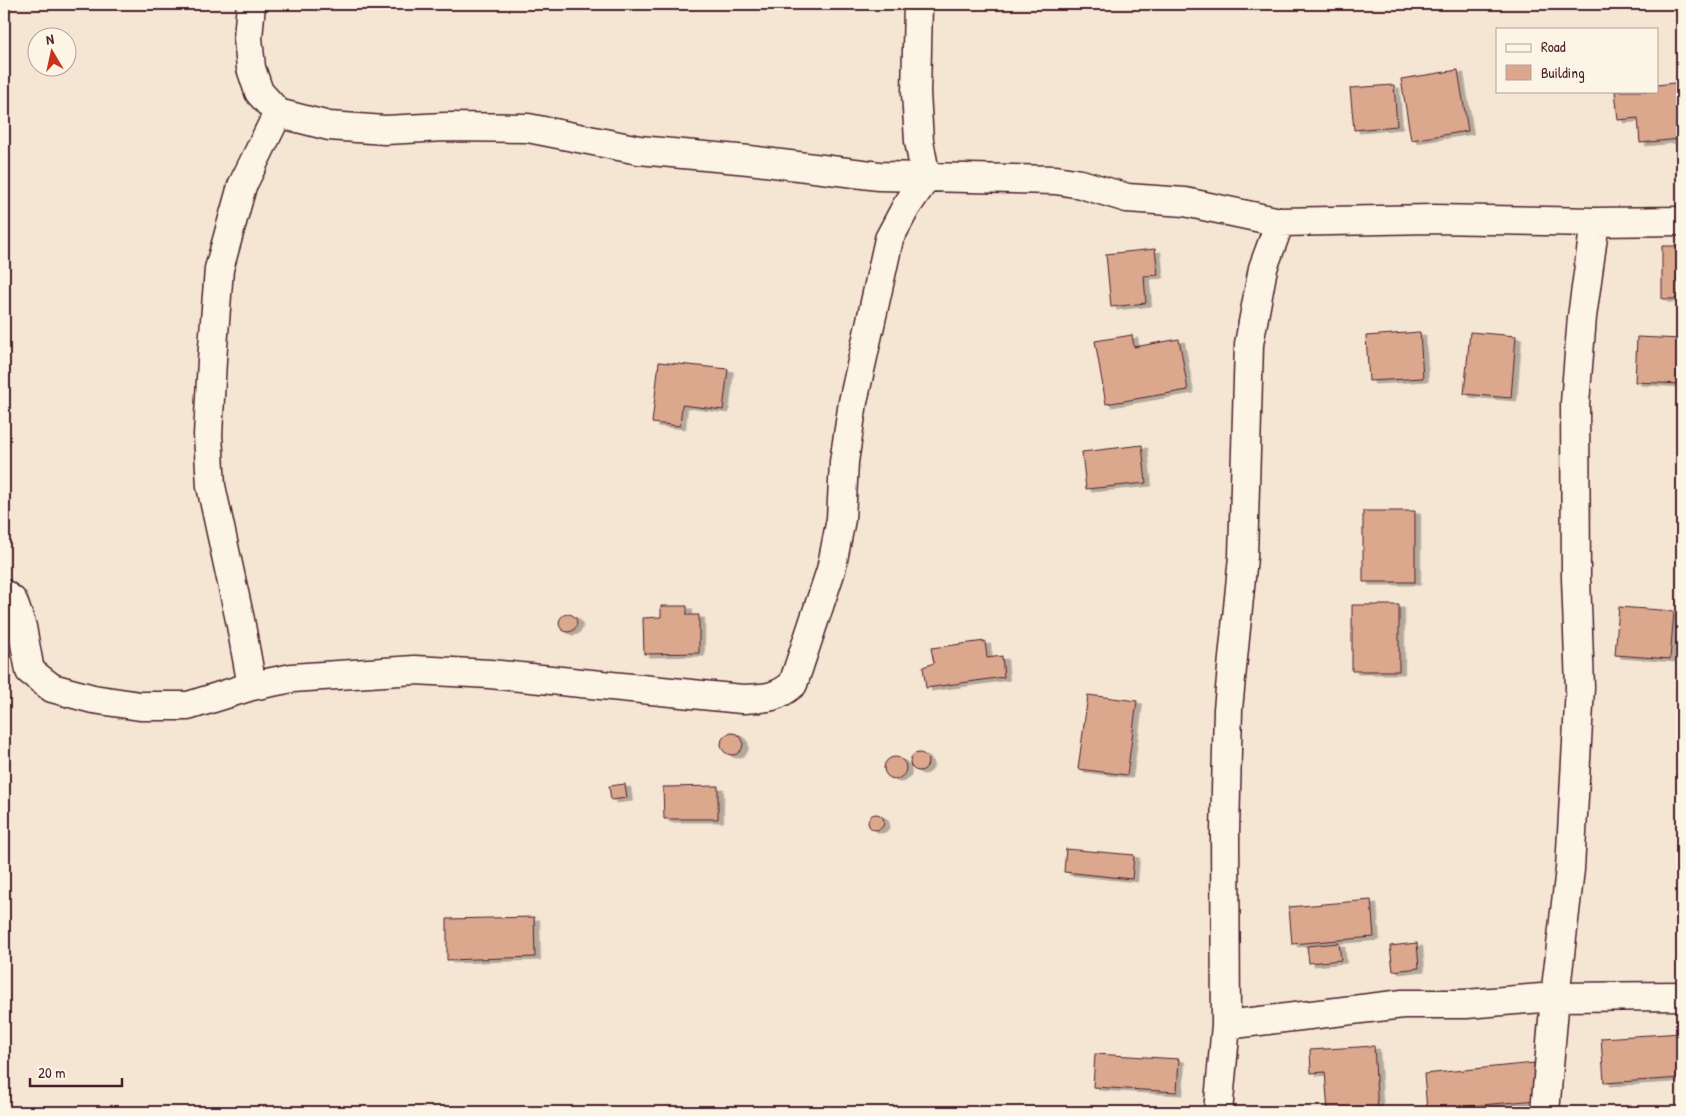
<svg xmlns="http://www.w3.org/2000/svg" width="1686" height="1116" font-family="'Patrick Hand',sans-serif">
<defs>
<filter id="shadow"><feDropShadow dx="5.5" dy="3" stdDeviation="0" flood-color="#0004"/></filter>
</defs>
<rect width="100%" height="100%" fill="#f5e6d4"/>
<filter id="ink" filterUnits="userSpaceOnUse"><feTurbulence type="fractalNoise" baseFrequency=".02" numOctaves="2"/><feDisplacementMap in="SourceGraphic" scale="10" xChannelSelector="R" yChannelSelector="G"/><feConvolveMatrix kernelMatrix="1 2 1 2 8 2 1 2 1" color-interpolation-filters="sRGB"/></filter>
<g filter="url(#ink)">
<path fill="#dba88e" stroke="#4a1f2b" filter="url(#shadow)" d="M1458 70 1468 131 1411 140 1401 79Z
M1682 82V118L1677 119 1679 139 1640 143 1638 118 1618 120 1615 91H1657V85Z
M1394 85 1397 126 1354 130 1350 88Z
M1662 246H1682V299H1662Z
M1155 249 1158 275 1144 276 1146 303 1111 307 1106 254Z
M1420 332 1423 378 1369 381 1366 336Z
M1470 332 1516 336 1511 398 1464 394Z
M1132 335 1134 347 1179 339 1188 390 1106 404 1095 341Z
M1637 337 1682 339V384L1635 382Z
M659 362 728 369 723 410 682 405 680 426 652 423Z
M1142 445 1146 483 1086 489 1082 452Z
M1363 511H1415V582H1363Z
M1352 605H1399V671H1352Z
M661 606H687V615H699V653L644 654 643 618 661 617Z
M1619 607 1674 611 1670 659 1615 655Z
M559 623a9 9 0 1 1 18 0a9 9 0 1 1-18 0Z
M985 641 987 658 1002 656 1004 677 926 688 923 667 934 663 931 648Z
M1088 695 1137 701 1127 775 1078 769Z
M721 744a11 11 0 1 1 22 0a11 11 0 1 1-22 0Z
M910 762a9 9 0 1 1 18 0a9 9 0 1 1-18 0Z
M884 768a11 11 0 1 1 22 0a11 11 0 1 1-22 0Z
M625 784 627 798 611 800 609 786Z
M718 786V819H664L663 787Z
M868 822a8 8 0 1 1 16 0a8 8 0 1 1-16 0Z
M1066 849 1134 855 1132 879 1064 872Z
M1371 900 1374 937 1292 944 1289 907Z
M534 917 535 957 447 960V919Z
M1339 943 1341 960 1309 963 1307 946Z
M1417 943 1419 968 1393 971 1390 946Z
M1682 1033V1078L1604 1083 1601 1038Z
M1374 1046 1378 1112H1328L1325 1072 1311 1073 1310 1050Z
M1095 1054 1179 1059 1177 1092 1093 1087Z
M1534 1063 1537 1100 1427 1110 1424 1074Z"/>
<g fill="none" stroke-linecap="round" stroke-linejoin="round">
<g stroke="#4a1f2b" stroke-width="31">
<path id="minor" d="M251 4 248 38 251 68 259 92 278 113 329 126 385 130 445 127 528 128 639 150 749 160 879 176 1056 180 1081 184 1127 198 1185 202 1280 222
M4 594 13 601 22 627 30 671 52 688 93 699 140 706H188L252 686 292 678 415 670 490 674 742 699C764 698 776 699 793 684L831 570 841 519 844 462 853 402 889 239 906 207 926 178 919 141 916 93 918 4
M252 686 240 620 211 486 208 435 212 360 219 269 242 186 278 113
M1226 1025 1403 1004H1466L1555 997 1682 996
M1218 1112 1226 1025 1225 832 1228 709 1243 557 1249 344 1263 268 1280 222 1432 219 1595 222 1682 221
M1545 1112 1555 997 1570 869 1580 687 1576 578 1575 403 1582 317 1595 222"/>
</g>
<use href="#minor" stroke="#fcf5e5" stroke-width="28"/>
</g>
</g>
<rect width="1686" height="1116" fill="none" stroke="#fcf5e5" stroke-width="20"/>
<rect x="10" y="10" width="1666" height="1096" fill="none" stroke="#4a1f2b" stroke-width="2" filter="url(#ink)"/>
<rect x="1496" y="28" width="162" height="65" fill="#fcf5e5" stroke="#b59f9b"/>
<rect x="1506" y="44" width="25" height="8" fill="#fcf5e5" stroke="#b59f9b"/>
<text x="1541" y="52" font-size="15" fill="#4a1f2b">Road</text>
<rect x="1506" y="65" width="25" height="15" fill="#dba88e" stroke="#b59f9b"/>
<text x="1541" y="78" font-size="15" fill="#4a1f2b">Building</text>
<g transform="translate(52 52) rotate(351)"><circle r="24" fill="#fcf5e5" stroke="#b59f9b"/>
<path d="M0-4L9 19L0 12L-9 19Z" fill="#c8321e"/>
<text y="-8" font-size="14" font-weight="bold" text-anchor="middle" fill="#4a1f2b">N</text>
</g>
<path d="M30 1078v8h92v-8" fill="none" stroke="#4a1f2b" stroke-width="2.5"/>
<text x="38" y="1078" font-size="15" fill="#4a1f2b" stroke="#fcf5e5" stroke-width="4" paint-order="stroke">20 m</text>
</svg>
